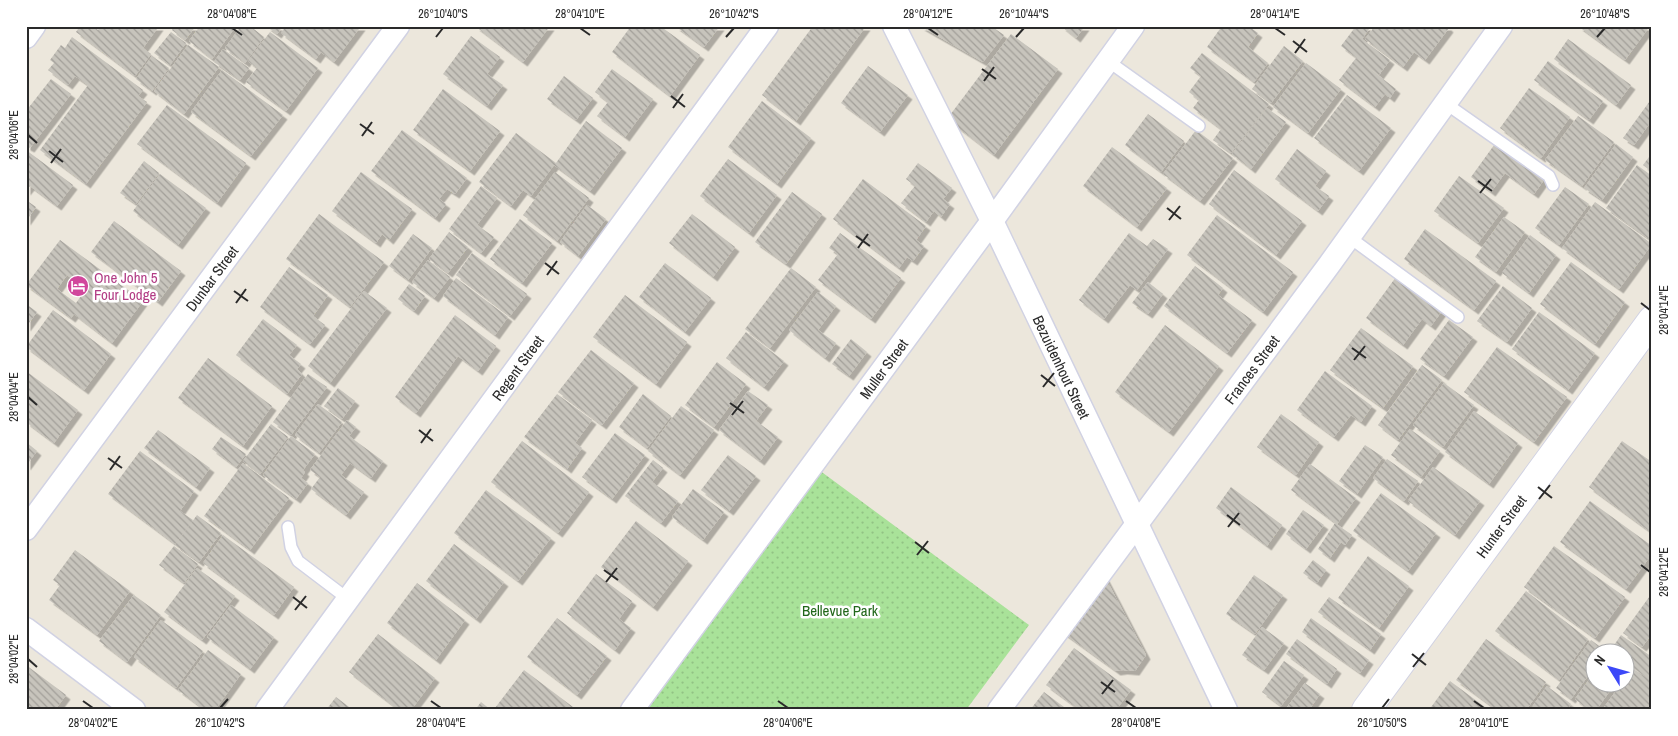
<svg xmlns="http://www.w3.org/2000/svg" width="1678" height="736" font-family="'Archivo Narrow',sans-serif">
<defs>
<pattern id="park-dots" width="8" height="8" patternUnits="userSpaceOnUse" patternTransform="scale(1.25)"><rect width="8" height="8" fill="#a9e299"/><path d="M2 2h.1M6 6h.1" fill="none" stroke="#92c284" stroke-width="1.8" stroke-linecap="round"/></pattern>
<pattern id="building-back-hatch" width="6" height="6" patternUnits="userSpaceOnUse" patternTransform="scale(1.25)"><rect width="6" height="6" fill="#c7c4bc"/><path d="M-1 5l2 2M0 0l6 6M5-1l2 2" fill="none" stroke="#a29f99"/></pattern>
<filter id="shadow"><feDropShadow dx="4.5" dy="4.5" stdDeviation="0" flood-color="#0004"/></filter>
</defs>
<rect width="100%" height="100%" fill="#ece7dc"/>
<path fill="url(#park-dots)" d="M819 470 1029 625 966 710H641Z"/>
<path fill="url(#building-back-hatch)" fill-rule="evenodd" filter="url(#shadow)" d="M80 26H93L98 30 101 26H159L143 48 151 54 135 76 76 32Z
M175 26H196L185 40 172 30Z
M200 26H236L212 59 189 41Z
M241 26H250L264 37 245 63 225 48Z
M266 26H283L277 34Z
M286 26H361L334 62 321 52 316 59 281 33Z
M475 26H550L523 62Z
M631 26H660L700 55 670 96 612 52Z
M675 26H720L704 47Z
M813 26H866L796 121 762 95Z
M920 26H991L1004 35 983 62Z
M1061 26H1085L1076 38Z
M1222 26H1248L1258 33 1248 47 1268 63 1254 82 1207 47Z
M1356 26H1366L1369 29 1362 39 1390 60 1379 75 1341 46Z
M1375 26H1447L1449 28 1425 60 1414 52 1403 67 1365 39Z
M1578 26H1650L1625 60Z
M171 32 186 43 170 65 154 53Z
M270 32 318 68 286 111 246 82 257 68 248 61Z
M1011 34 1058 69 994 155 947 119Z
M471 36 500 57 487 74 503 85 487 106 443 74Z
M72 37 143 90 138 96 147 102 86 184 40 150 88 85 75 76 68 85 48 70 54 63 50 60 61 45 65 48Z
M1568 39 1631 85 1616 105 1554 59Z
M188 45 219 67 184 114 154 91Z
M1284 46 1303 61 1271 103 1252 89Z
M223 49 249 68 240 80 214 62Z
M1202 53 1269 104 1231 153 1213 140 1221 129 1193 108 1199 100 1189 92 1201 76 1190 68Z
M152 56 169 68 152 91 136 79Z
M1356 58 1396 89 1390 98 1385 94 1375 107 1339 80Z
M1548 61 1603 101 1589 120 1534 80Z
M1306 63 1341 89 1308 133 1273 107Z
M868 66 908 95 880 132 841 103Z
M612 69 653 99 625 137 597 116 608 102 595 92Z
M222 70 283 115 251 156 191 112Z
M564 76 593 98 576 120 547 99Z
M51 79 71 94 30 148 26 146V111Z
M1529 88 1570 117 1541 158 1500 128Z
M443 89 500 131 470 171 413 130Z
M1347 95 1391 128 1359 171 1314 138Z
M1652 98V120L1634 145 1623 138Z
M762 101 811 138 777 184 728 147Z
M167 105 246 163 217 203 137 144Z
M1267 108 1286 122 1251 169 1232 154Z
M1148 114 1184 141 1161 172 1125 145Z
M1578 116 1614 142 1582 186 1545 160Z
M586 121 622 148 590 191 554 165 531 196 523 190 511 206 479 182 516 133 556 163Z
M402 130 467 178 455 194 447 189 439 199 446 204 435 218 371 171Z
M1196 130 1233 158 1200 201 1163 174Z
M1497 141 1546 177 1534 194 1505 173 1491 192 1471 177Z
M1616 144 1633 157 1602 200 1584 188Z
M1112 147 1167 188 1137 227 1083 186Z
M1297 149 1326 171 1315 186 1329 196 1318 211 1275 179Z
M26 150 73 185 57 206 30 186 26 191Z
M1652 153V172L1643 165Z
M728 159 777 195 749 233 700 196Z
M144 161 159 173 136 204 120 193Z
M918 163 952 188 943 199 950 204 941 217 934 211 926 222 901 203 915 186 906 179Z
M1637 165 1652 176V241L1606 208Z
M1234 170 1302 221 1276 255 1209 204Z
M361 172 412 209 389 240 382 234 376 243 332 211Z
M555 172 589 198 557 241 523 215Z
M160 174 206 208 178 245 133 211Z
M1459 176 1504 208 1478 243 1434 211Z
M863 179 926 226 916 240 924 246 913 261 907 257 899 268 833 219Z
M481 186 497 198 477 225 494 237 481 253 449 229Z
M1565 187 1589 204 1559 245 1535 228Z
M792 192 822 214 786 264 755 242Z
M26 200 36 207 26 221Z
M1595 202 1652 244 1619 289 1562 248Z
M587 205 606 219 578 256 560 242Z
M319 214 384 262 350 307 286 259Z
M692 214 735 247 713 277 669 243Z
M1217 215 1293 272 1263 312 1187 255Z
M1504 217 1525 232 1496 272 1475 257Z
M520 219 552 243 522 283 490 259Z
M114 221 181 271 158 302 91 252Z
M1425 229 1496 281 1474 310 1404 259Z
M449 232 468 247 448 273 429 259Z
M840 233 901 278 871 319 818 280 838 254 829 248Z
M1129 233 1147 246 1153 239 1168 249 1137 290 1130 285 1104 319 1079 300Z
M413 234 432 248 408 280 389 266Z
M1530 235 1556 255 1529 293 1502 273Z
M60 240 143 301 112 343 74 314 71 318 26 285ZM67 275 86 289 76 303 57 289Z
M472 253 527 294 510 316 456 275Z
M428 260 450 277 434 298 412 282Z
M1571 262 1625 302 1595 344 1540 304Z
M665 263 711 298 685 332 639 297Z
M1195 266 1223 288 1218 295 1252 320 1227 353 1164 306Z
M289 267 328 295 313 316 325 325 310 344 260 307Z
M791 268 816 287 770 348 745 329Z
M1396 277 1442 311 1431 326 1422 319 1403 345 1366 318Z
M456 278 508 317 495 335 443 296Z
M1148 282 1163 294 1148 314 1132 303Z
M409 284 425 296 414 311 398 299Z
M1503 286 1532 308 1507 342 1477 321Z
M364 291 387 308 330 383 308 366Z
M818 292 836 306 818 330 836 343 825 358 789 330Z
M625 295 687 342 656 384 593 337Z
M26 304 37 312 26 327Z
M53 310 111 354 84 390 26 347Z
M1539 312 1595 353 1568 390 1512 349Z
M455 315 496 346 478 371 458 356 416 413 395 397Z
M263 319 297 345 289 355 301 364 297 369 302 374 287 394 236 355Z
M1449 320 1473 337 1444 376 1420 359Z
M1165 325 1219 366 1169 432 1115 392Z
M1361 328 1413 366 1383 408 1330 370Z
M746 332 784 361 764 387 726 358Z
M851 339 867 352 849 376 832 364Z
M1497 347 1567 397 1534 442 1464 392Z
M591 350 634 383 602 425 558 392Z
M208 358 272 406 243 446 178 398Z
M717 362 746 384 714 427 685 405Z
M1422 365 1442 380 1398 440 1378 425Z
M26 371 78 410 54 443 26 422Z
M1325 371 1372 406 1361 422 1351 415 1334 437 1297 410Z
M308 374 327 387 291 435 273 422Z
M1444 383 1474 405 1443 447 1413 425Z
M338 388 355 401 342 419 324 406Z
M748 391 768 405 756 421 778 437 760 461 719 430Z
M557 394 592 420 575 443 582 448 567 469 524 437Z
M643 394 671 416 647 448 619 427Z
M318 404 342 422 319 453 295 435Z
M681 406 714 430 680 475 648 451Z
M1474 411 1518 443 1489 484 1445 452Z
M1281 414 1319 442 1296 475 1257 447Z
M347 420 356 427 349 436 383 461 371 478 350 463 341 475 364 492 346 515 311 489 320 477 310 470Z
M271 424 288 437 260 474 243 461Z
M1410 429 1440 451 1421 477 1391 455Z
M158 430 210 468 196 487 144 448Z
M615 433 645 455 612 499 582 477Z
M291 436 315 454 303 470 305 472 301 478 308 483 296 499 263 475Z
M221 437 246 454 236 467 212 449Z
M522 441 589 492 558 533 491 482Z
M1622 441 1652 462V533L1589 487Z
M26 442 37 451 26 466Z
M1365 445 1383 457 1357 494 1339 481Z
M140 451 194 491 180 511 193 520 175 544 108 494Z
M728 455 756 476 729 511 701 490Z
M1387 459 1418 481 1404 501 1373 478Z
M653 460 663 468 652 482 678 501 661 523 625 496Z
M243 463 289 498 250 550 204 516Z
M1310 464 1356 498 1337 524 1291 490Z
M1433 467 1480 501 1455 535 1408 501Z
M1231 487 1282 525 1267 546 1216 508Z
M693 489 724 512 703 540 672 517Z
M486 490 551 538 518 581 454 533Z
M1381 493 1436 533 1408 571 1353 531Z
M1590 501 1652 546V554L1626 589 1560 542Z
M1303 510 1324 525 1306 549 1286 534Z
M197 515 221 533 199 562 175 545Z
M636 521 688 561 653 607 601 567Z
M1335 523 1352 535 1345 545 1341 542 1330 558 1318 549Z
M223 535 294 587 274 615 203 563Z
M454 544 504 582 476 619 426 581Z
M174 546 198 564 184 583 159 565Z
M1554 546 1625 597 1595 638 1524 587Z
M75 550 130 591 97 635 49 600 60 585 53 580Z
M1368 556 1409 586 1379 628 1338 598Z
M1313 560 1326 570 1317 583 1303 573Z
M197 568 235 596 202 640 164 612Z
M596 574 632 601 619 619 631 628 615 650 567 613Z
M1104 575 1146 655 1135 671 1123 670 1116 671 1062 632Z
M1254 575 1283 595 1255 634 1226 614Z
M417 583 465 620 436 660 387 623Z
M1526 591 1588 639 1559 680 1495 631Z
M1652 593V634L1642 647 1623 633Z
M134 595 161 615 127 662 99 641Z
M1329 597 1381 634 1370 650 1318 612Z
M231 605 274 637 250 669 207 637Z
M557 618 607 656 577 695 527 657Z
M1311 618 1369 660 1360 673 1302 632Z
M161 620 203 651 176 688 134 657Z
M1262 627 1284 643 1264 670 1242 655Z
M378 634 435 678 411 710H399L349 672Z
M1621 635 1652 657V710H1602L1621 684H1626V677L1632 668 1647 678 1629 664 1626 669V654H1608Z
M1297 639 1337 669 1327 684 1286 654Z
M1486 639 1546 682 1526 710H1497L1456 680Z
M1591 640 1606 651 1604 654H1596V665L1571 699 1556 688Z
M1074 648 1131 690 1116 710H1080L1046 685Z
M208 650 241 674 215 710H205L178 690Z
M1284 661 1304 675 1281 706 1262 692Z
M26 665 66 695 55 710H26Z
M524 670 573 707 571 710 495 708Z
M1596 670V684H1615L1596 710H1589L1575 699Z
M1450 681 1489 710H1429Z
M1305 683 1320 694 1309 710H1285Z
M1547 686 1571 704 1567 710H1530Z
M1044 692 1068 710H1030Z
M336 697 353 710H326Z
M481 702 491 710H475Z"/>
<g fill="none" stroke-linecap="round" stroke-linejoin="round">
<g stroke="#d1d2e3" stroke-width="14">
<path id="lane" d="M1108 61 1199 126
M1445 103 1549 176 1553 185
M1349 237 1458 317
M288 527 291 547 298 561 348 599"/>
</g>
<g stroke="#d1d2e3" stroke-width="25">
<g id="street">
<path id="s1" d="M894 26 992 221 1226 710"/>
<path d="M26 37 34 26"/>
<path id="s2" d="M26 529 398 26"/>
<path d="M26 629 134 710"/>
<path id="s3" d="M267 710 767 26"/>
<path id="s4" d="M632 710 992 221 1133 26"/>
<path id="s5" d="M999 710 1329 265 1501 26"/>
</g>
</g>
<g stroke="#d1d2e3" stroke-width="30">
<g id="secondary">
<path id="s6" d="M1366 710 1652 320"/>
</g>
</g>
<use href="#lane" stroke="#fff" stroke-width="11"/>
<use href="#street" stroke="#fff" stroke-width="22"/>
<use href="#secondary" stroke="#fff" stroke-width="28"/>
</g>
<path fill="none" stroke="#2a2a2a" stroke-width="2" d="M232 28 242 35M580 28 590 35M928 28 938 35M1275 28 1285 35M436 37 443 28M726 37 734 28M1016 37 1024 28M1597 37 1605 28M1293 41 1307 52M1295 53 1305 39M982 69 996 79M984 81 994 67M671 96 685 107M673 108 683 94M360 124 374 134M28 135 37 143M362 136 372 122M49 151 63 162M51 163 61 149M1478 181 1492 191M1480 193 1491 179M1167 208 1181 219M1169 220 1180 206M856 236 870 246M858 248 868 234M545 263 559 274M547 275 557 261M234 291 248 301M236 303 246 289M1641 303 1650 310M1352 348 1366 358M1354 360 1365 346M1041 375 1055 386M1043 387 1054 373M28 397 37 405M730 403 744 413M732 415 743 401M419 430 433 441M421 443 431 429M108 458 122 468M110 470 120 456M1538 487 1552 498M1539 499 1550 485M1227 515 1240 525M1228 527 1239 513M915 542 929 553M917 555 928 541M1641 565 1650 572M604 570 618 580M606 582 617 568M293 597 307 608M295 610 306 596M1412 654 1426 665M28 659 37 667M1413 667 1424 653M1101 682 1115 692M1102 694 1113 680M83 701 93 708M431 701 441 708M778 701 788 708M1126 701 1136 708M1474 701 1484 708M220 708 228 699M1382 708 1389 699"/>
<defs>
<g id="hotel-disc" transform="scale(1.125)"><circle r="9.5" fill="#d1479c" stroke="#fff"/><path d="M-6-4.5h1.5V1H6V5H4.5V3h-9V5H-6ZM-4 0a1.8 1.8 0 1 1 3.6 0ZM.5 0V-2.5h3Q6-2.5 6 0Z" fill="#fff"/></g>
</defs>
<g fill-rule="evenodd">
<use href="#hotel-disc" x="78" y="286"/>
</g>
<g text-anchor="middle" dominant-baseline="central" stroke-width="5" stroke-linejoin="round" paint-order="stroke">
<g font-size="15" fill="#b23c85" stroke="#fff" text-anchor="start">
<text x="94" y="277">One John 5<tspan x="94" dy="17">Four Lodge</tspan></text>
</g>
<g font-size="15" fill="#2a2a2a" stroke="#fff">
<text stroke="none"><textPath href="#s2" startOffset="312">Dunbar Street</textPath></text>
<text stroke="none"><textPath href="#s1" startOffset="380">Bezuidenhout Street</textPath></text>
<text stroke="none"><textPath href="#s3" startOffset="424">Regent Street</textPath></text>
<text stroke="none"><textPath href="#s4" startOffset="424">Muller Street</textPath></text>
<text stroke="none"><textPath href="#s5" startOffset="424">Frances Street</textPath></text>
<text stroke="none"><textPath href="#s6" startOffset="228">Hunter Street</textPath></text>
</g>
<g font-size="15" fill="#21671a" stroke="#fff">
<text x="840" y="610">Bellevue Park</text>
</g>
</g>
<rect width="1678" height="736" fill="none" stroke="#ffffff" stroke-width="55"/>
<g transform="translate(1610 668) rotate(307)"><circle r="24" fill="#ffffff" stroke="#aaaaaa"/>
<path d="M0-4L9 19L0 12L-9 19Z" fill="#3c48f8"/>
<text y="-8" font-size="14" font-weight="bold" text-anchor="middle" fill="#2a2a2a">N</text>
</g>
<rect x="28" y="28" width="1622" height="680" fill="none" stroke="#2a2a2a" stroke-width="2"/>
<g font-size="12" text-anchor="middle" fill="#2a2a2a">
<text x="232" y="18">28°04'08"E</text>
<text x="443" y="18">26°10'40"S</text>
<text x="580" y="18">28°04'10"E</text>
<text x="734" y="18">26°10'42"S</text>
<text x="928" y="18">28°04'12"E</text>
<text x="1024" y="18">26°10'44"S</text>
<text x="1275" y="18">28°04'14"E</text>
<text x="1605" y="18">26°10'48"S</text>
<text transform="translate(14 135) rotate(-90)" y="4">28°04'06"E</text>
<text transform="translate(1664 310) rotate(-90)" y="4">28°04'14"E</text>
<text transform="translate(14 397) rotate(-90)" y="4">28°04'04"E</text>
<text transform="translate(1664 572) rotate(-90)" y="4">28°04'12"E</text>
<text transform="translate(14 659) rotate(-90)" y="4">28°04'02"E</text>
<text x="93" y="727">28°04'02"E</text>
<text x="220" y="727">26°10'42"S</text>
<text x="441" y="727">28°04'04"E</text>
<text x="788" y="727">28°04'06"E</text>
<text x="1136" y="727">28°04'08"E</text>
<text x="1382" y="727">26°10'50"S</text>
<text x="1484" y="727">28°04'10"E</text>
</g>
</svg>
